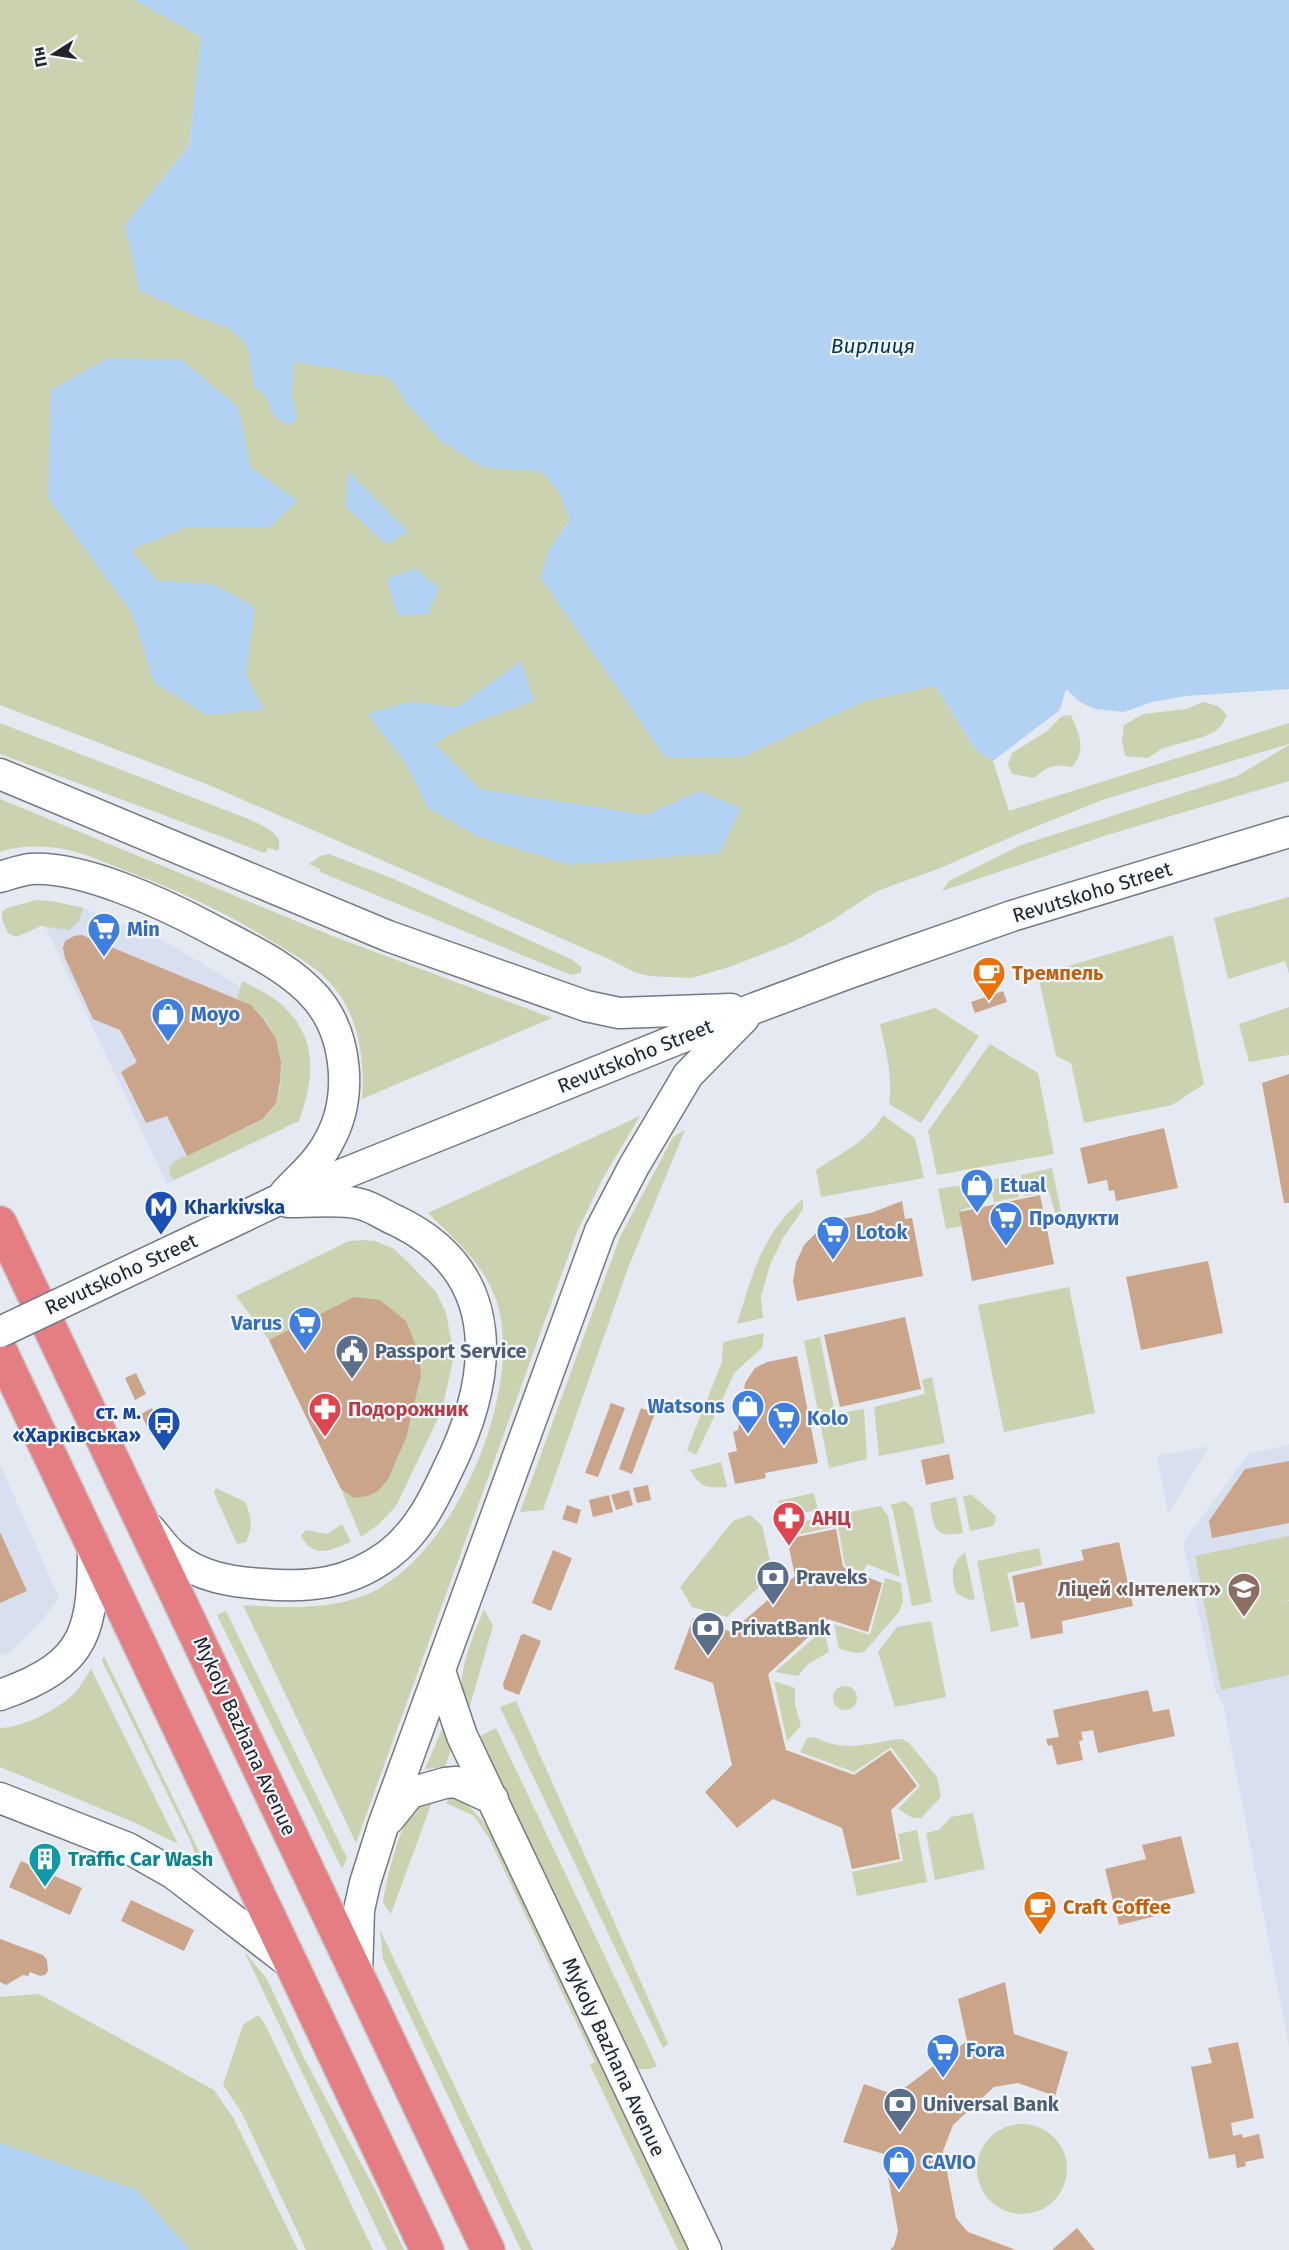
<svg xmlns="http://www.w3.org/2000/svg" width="1289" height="2250" font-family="'Fira Sans',sans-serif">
<rect width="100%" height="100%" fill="#e5eaf2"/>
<path fill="#d8e0f0" d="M76 905 166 942 268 1003 299 1121 167 1184 43 922Z
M1289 1445V2047L1223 1704 1216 1692 1183 1543 1249 1453Z
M1210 1446 1168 1514 1157 1456Z
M0 1464 59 1598 38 1625 8 1654 0 1655Z"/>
<path fill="#cbd2af" d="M0 0H152L166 17 201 37 199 59 203 65 196 84 189 146 158 184 362 373 391 378 542 471 563 495V500L570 520 557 538 834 702 935 686 976 750 993 761 1009 811 1289 723V744L1105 799 1025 831 938 869 877 891 831 921 793 942 732 966 692 978 650 976 636 973 611 960 209 785 0 705Z
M1203 702 1218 706 1227 715 1222 725 1214 732 1203 737 1163 748 1148 758 1125 756 1122 741 1124 725 1143 714 1187 709Z
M1071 715C1079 734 1087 750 1072 767 1052 764 1049 766 1034 778L1012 774 1008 765 1012 753 1047 731 1062 716Z
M0 723 251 820C264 827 285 834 278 851L268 848 265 853 0 754Z
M1289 745V781L1107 835 942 891 949 881 1021 845 1237 776Z
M0 799 335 937 552 1018 362 1099C365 1060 359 1017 333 986 317 967 296 956 275 943 228 914 184 893 132 873 111 865 89 855 68 850 47 845 20 845 0 852Z
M329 854 394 879 573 960 581 967V973L571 975 320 872V869L309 864 320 856Z
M1289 897V974L1285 961 1228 979 1214 918Z
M36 900 52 901 83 908 79 921 69 930 41 926 16 937 8 933 2 919V912L7 908Z
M1173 935 1204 1084 1172 1105 1084 1123 1071 1063 1056 1056 1038 975Z
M242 981C255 988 271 995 282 1005 319 1039 314 1078 299 1121L174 1180 169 1173 170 1166 176 1160C197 1152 218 1141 238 1131 246 1128 257 1124 263 1119 291 1096 283 1043 263 1017 256 1008 248 1003 237 999Z
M1289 1007V1055L1249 1062 1239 1024Z
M935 1008 979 1036 921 1123 889 1104C893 1076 886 1051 880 1024Z
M990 1044 1038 1073 1054 1154 937 1175 928 1131Z
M883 1115 915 1138 924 1178 821 1197 816 1170C838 1155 870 1140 883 1115Z
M640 1116 603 1178 577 1232 356 1843 243 1605C288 1608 335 1611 376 1590 456 1548 520 1397 499 1310 490 1270 457 1241 428 1213Z
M685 1130 628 1268 543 1510 520 1512 620 1237 673 1137Z
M1052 1168 1061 1211 1055 1213 1049 1191 1025 1196 1021 1175Z
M1014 1175 1019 1197 994 1202 989 1180Z
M983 1182 986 1203 961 1210 962 1226 946 1229 938 1189Z
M803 1199V1209L783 1238 770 1265 761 1297 763 1318 737 1324C752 1275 762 1233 803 1199Z
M363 1240 375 1241 394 1249 409 1263 436 1292 446 1313 454 1355 442 1410 396 1506 379 1524 361 1537 341 1489 269 1340 236 1296 349 1241Z
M1069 1287 1095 1413 1004 1432 978 1305Z
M764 1333 762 1348 735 1372 696 1455 687 1450 722 1362 723 1342Z
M820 1337 835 1414 864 1409 867 1459 829 1468 804 1341Z
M932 1377 945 1443 879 1456 874 1407 925 1394 922 1380Z
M721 1462 727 1487C706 1488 701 1488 690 1470Z
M216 1488 245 1502C252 1517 253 1528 246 1542L237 1544 214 1493Z
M814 1493 818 1510 782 1517 778 1501Z
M972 1495 995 1515 996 1520 993 1526 970 1531 963 1496Z
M956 1497 963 1533C934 1538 934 1529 930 1503Z
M905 1501 913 1508 932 1602 912 1606 893 1511 890 1505Z
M881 1506 888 1516 900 1577 867 1564 863 1572 845 1566 838 1526 787 1537 784 1525Z
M750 1515 762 1526 773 1574 727 1617 692 1607 680 1587 733 1521Z
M342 1524 351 1542C331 1550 314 1560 301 1536L306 1530 327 1534Z
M1289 1536V1600L1280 1602 1289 1601V1675L1221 1690 1195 1556Z
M1039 1548 1042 1565 1007 1573 1019 1626 991 1632 977 1561Z
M965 1552 975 1599 969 1600 956 1593C951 1576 950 1564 965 1552Z
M885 1578 901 1583 903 1602 899 1612 864 1652 858 1653 839 1649 834 1624 870 1635Z
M484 1609 493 1626 469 1709C449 1688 475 1632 484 1609Z
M226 1611 347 1858 342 1869 217 1615Z
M931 1621 946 1697 895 1707 878 1652 897 1627Z
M824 1629 829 1652 808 1664 798 1676 775 1672Z
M104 1656 207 1868 198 1863 191 1842 102 1661Z
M91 1669 178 1844 131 1821 0 1767V1728C23 1728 64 1707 78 1689 83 1682 87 1675 91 1669Z
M774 1681 795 1688V1705L801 1726 787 1741Z
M833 1698a12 12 0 1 1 24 0a12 12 0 1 1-24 0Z
M516 1701 668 2043 663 2048 500 1707Z
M496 1728 657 2066 650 2069H637L480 1736Z
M442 1729 451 1750 445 1767 425 1769Z
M815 1737C845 1754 870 1742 902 1739L909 1743 937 1777 941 1797 921 1818H913L898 1809 920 1786 891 1747 854 1772 800 1752 807 1738Z
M450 1797 467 1804 488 1827 690 2250H678L590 2065 595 2062 489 1838 474 1816 446 1803Z
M433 1799 391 1914 383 1903C386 1881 400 1820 417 1806 421 1803 428 1801 433 1799Z
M973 1813 985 1869 935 1880 926 1833 939 1830 951 1817Z
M917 1830 927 1882 857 1896 852 1872 903 1861 898 1834Z
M380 1930 533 2250H521L383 1959Z
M244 1951 267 1979 304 2058 378 2195 404 2250H387Z
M39 1994 214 2090 234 2119 298 2250H0V1997Z
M258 2015 265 2024 373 2250H306L242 2113 223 2085 243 2025Z
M977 2169a45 45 0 1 1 90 0a45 45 0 1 1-90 0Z"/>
<path fill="#b2d2f3" d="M135 0H1289V689L1186 696 1152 702 1124 712 1095 709 1080 702 1066 689 1060 710 993 761 976 750 935 686 865 701 743 757 666 758 540 577 550 548 570 520 560 493 542 472 482 467 441 441 407 404 390 378 294 362 292 397 297 419 288 426 274 416 265 395 254 387 247 345 229 328 197 317 139 290 125 225 189 146 201 37Z
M108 358 182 360 238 407 251 468 298 501 269 528H185L131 550 157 580 215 585 255 607 246 675 264 710 206 715 154 682 132 613 48 498 51 390Z
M348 471 408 531 387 545 346 507Z
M415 568 439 588 428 614 398 616 386 579Z
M521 661 534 701 469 725 434 743 480 789 646 815 699 791 741 808 720 853 569 865 477 836 428 808 405 762 367 714 410 702 457 707Z
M0 2143 137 2190 190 2250H0Z"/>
<path fill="#caa589" d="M82 935 251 1005 263 1018 276 1039 281 1063 280 1082 276 1103 263 1119 187 1156 167 1116 146 1123 121 1072 137 1062 120 1030 93 1019 65 958 63 948 65 941 74 936Z
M1003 991 1007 1002 975 1013 971 1002Z
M1289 1074V1203H1284L1262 1083Z
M1164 1128 1178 1188 1116 1201 1114 1190 1109 1191 1107 1180 1088 1184 1080 1148Z
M1040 1195 1054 1264 972 1281 959 1212Z
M902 1201 905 1219 912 1218 923 1276 797 1301 793 1281 796 1263 804 1245 821 1228 835 1220 871 1213Z
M1208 1261 1223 1333 1141 1350 1126 1277Z
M354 1297 380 1300 406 1321 418 1351 421 1375 406 1438 388 1479 378 1491 368 1496 354 1498 341 1489 269 1340Z
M905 1317 921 1389 840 1407 824 1335Z
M797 1356 818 1463 765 1473 766 1478 735 1484 728 1453 737 1451 733 1432 738 1430 745 1383 755 1368 767 1362Z
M136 1373 146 1394 135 1400 125 1378Z
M611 1403 625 1408 598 1477 585 1473Z
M152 1408 163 1430 151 1435 141 1414Z
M641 1408 655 1413 632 1474 619 1469Z
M949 1454 954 1479 926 1485 921 1460Z
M1289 1461V1523L1212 1538 1209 1521 1245 1469Z
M648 1485 651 1500 637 1503 633 1488Z
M629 1490 633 1505 616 1510 611 1495Z
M609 1495 613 1512 593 1517 589 1500Z
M567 1505 581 1510 577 1524 562 1519Z
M836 1529 843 1567 882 1583 868 1632 828 1619 768 1674 786 1750 854 1775 890 1750 917 1786 891 1810 900 1859 852 1869 842 1828 773 1799 737 1828 705 1792 732 1765 713 1683 674 1669 693 1618 731 1632 795 1576 787 1539Z
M0 1532 27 1591 0 1603Z
M1119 1542 1133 1606 1062 1621 1063 1633 1031 1639 1024 1602 1017 1603 1012 1576 1084 1560 1081 1550Z
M553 1550 572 1558 551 1611 532 1603Z
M524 1634 541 1641 519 1695 504 1689 503 1684 521 1635Z
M1148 1690 1153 1712 1169 1709 1175 1736 1098 1753 1093 1730 1081 1732 1083 1740 1079 1741 1083 1760 1057 1765 1052 1745 1048 1746 1046 1739 1059 1737 1053 1710Z
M1181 1836 1195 1893 1156 1902 1160 1915 1119 1925 1105 1869 1146 1859 1142 1845Z
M21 1861 82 1888 70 1915 9 1887Z
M131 1900 194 1930 184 1951 121 1921Z
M0 1939 43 1955 47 1960 48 1971 45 1975 40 1976 30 1972 28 1976 23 1975 6 1985 0 1982Z
M1005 1982 1014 2034 1068 2052 1055 2096 1018 2083 994 2087 953 2125 943 2151 956 2218 968 2232 1016 2250H890L894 2246 898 2231 884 2154 843 2142 864 2084 895 2095 967 2041 958 1999Z
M1238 2042 1254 2118 1231 2123 1233 2136 1242 2134 1243 2138 1259 2134 1264 2158 1245 2162 1246 2166 1237 2168 1235 2154 1209 2159 1191 2067 1212 2063 1208 2048Z
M1077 2228 1095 2250H1052Z"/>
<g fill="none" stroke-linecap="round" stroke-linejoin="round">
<g stroke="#757980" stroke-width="33">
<path id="minor" d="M0 774 388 936 586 1006 619 1013 731 1009
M0 877C10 874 21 870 31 869 82 866 162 903 207 927 244 947 289 966 317 999 348 1037 353 1098 329 1141 319 1161 300 1177 285 1193
M226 1225 276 1201 755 1008 852 972 1012 916 1289 832
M150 1529C158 1538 165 1549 174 1556 199 1577 231 1582 263 1584 309 1588 349 1584 388 1555 417 1533 432 1503 447 1471 493 1379 506 1274 397 1221 385 1216 373 1207 360 1204 345 1199 305 1202 288 1202
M440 1671 462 1736 706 2250
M0 1695C89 1664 93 1630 93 1542
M0 1798 128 1848 174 1874 290 1963
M389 1819 410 1793 445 1783 456 1782 493 1799
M357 1974 359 1910 365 1883 383 1826 600 1231 634 1166 688 1075 744 1018"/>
</g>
<g stroke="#c6c6c7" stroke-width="36">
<path id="highway" d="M0 1223 488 2250
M0 1350 427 2250"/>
</g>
<use href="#minor" stroke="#fff" stroke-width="30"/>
<use href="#highway" stroke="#e57e83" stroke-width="33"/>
<g stroke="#757980" stroke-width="33" stroke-linecap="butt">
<path id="minor-bridge" d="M0 1332 226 1225"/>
</g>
<use href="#minor-bridge" stroke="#fff" stroke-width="30"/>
</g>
<defs>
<g id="supermarket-pin" transform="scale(1.725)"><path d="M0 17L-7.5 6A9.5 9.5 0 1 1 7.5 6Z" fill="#3f7fe0" stroke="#f3f7fe"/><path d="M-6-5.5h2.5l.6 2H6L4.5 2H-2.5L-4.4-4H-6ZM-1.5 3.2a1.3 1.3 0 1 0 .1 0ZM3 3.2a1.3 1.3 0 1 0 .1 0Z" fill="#fff"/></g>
<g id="cafe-pin" transform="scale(1.725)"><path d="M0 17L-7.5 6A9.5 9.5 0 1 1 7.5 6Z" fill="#e8710a" stroke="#f3f7fe"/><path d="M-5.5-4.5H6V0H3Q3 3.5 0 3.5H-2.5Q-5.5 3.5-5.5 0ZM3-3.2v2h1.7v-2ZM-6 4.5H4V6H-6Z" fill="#fff"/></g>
<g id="shop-pin" transform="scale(1.725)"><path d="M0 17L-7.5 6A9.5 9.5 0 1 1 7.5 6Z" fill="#3f7fe0" stroke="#f3f7fe"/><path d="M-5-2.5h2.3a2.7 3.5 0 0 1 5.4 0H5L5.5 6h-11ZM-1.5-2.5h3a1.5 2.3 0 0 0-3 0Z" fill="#fff"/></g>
<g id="metro-pin" transform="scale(1.725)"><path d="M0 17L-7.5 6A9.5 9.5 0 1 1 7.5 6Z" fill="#1a4fb4" stroke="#f3f7fe"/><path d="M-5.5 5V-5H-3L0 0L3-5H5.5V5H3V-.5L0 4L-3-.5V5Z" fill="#fff"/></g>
<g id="civic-pin" transform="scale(1.725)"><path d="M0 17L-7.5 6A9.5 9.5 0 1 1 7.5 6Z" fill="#5c6f8a" stroke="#f3f7fe"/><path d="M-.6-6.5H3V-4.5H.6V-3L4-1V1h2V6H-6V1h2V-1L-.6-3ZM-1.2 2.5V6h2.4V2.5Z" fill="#fff"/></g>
<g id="pharmacy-pin" transform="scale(1.725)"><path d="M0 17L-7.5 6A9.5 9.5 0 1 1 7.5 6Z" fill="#e0444e" stroke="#f3f7fe"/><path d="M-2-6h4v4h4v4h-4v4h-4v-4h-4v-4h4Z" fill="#fff"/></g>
<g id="bus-pin" transform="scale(1.725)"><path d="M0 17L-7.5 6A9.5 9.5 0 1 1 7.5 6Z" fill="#1a4fb4" stroke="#f3f7fe"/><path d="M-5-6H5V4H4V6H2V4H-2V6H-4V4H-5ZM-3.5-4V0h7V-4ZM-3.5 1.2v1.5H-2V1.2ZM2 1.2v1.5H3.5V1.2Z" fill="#fff"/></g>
<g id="bank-pin" transform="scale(1.725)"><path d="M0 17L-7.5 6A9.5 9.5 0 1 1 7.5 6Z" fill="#5c6f8a" stroke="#f3f7fe"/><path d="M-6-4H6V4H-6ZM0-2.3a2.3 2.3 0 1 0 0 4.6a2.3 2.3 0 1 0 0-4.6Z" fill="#fff"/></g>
<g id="school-pin" transform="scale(1.725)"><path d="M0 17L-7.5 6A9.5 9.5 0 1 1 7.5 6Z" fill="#8d6e63" stroke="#f3f7fe"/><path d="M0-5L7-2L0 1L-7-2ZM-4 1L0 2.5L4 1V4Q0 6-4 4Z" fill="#fff"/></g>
<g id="building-pin" transform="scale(1.725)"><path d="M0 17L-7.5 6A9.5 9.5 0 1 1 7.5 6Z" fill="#0f9aa8" stroke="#f3f7fe"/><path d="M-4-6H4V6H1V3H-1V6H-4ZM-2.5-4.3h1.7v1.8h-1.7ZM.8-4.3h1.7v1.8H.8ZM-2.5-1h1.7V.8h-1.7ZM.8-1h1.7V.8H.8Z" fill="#fff"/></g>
</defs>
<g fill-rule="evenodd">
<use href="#supermarket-pin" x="104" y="929"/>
<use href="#cafe-pin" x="989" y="973"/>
<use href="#shop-pin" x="168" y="1014"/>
<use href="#shop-pin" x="977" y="1185"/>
<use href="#metro-pin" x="161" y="1207"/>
<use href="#supermarket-pin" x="1006" y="1218"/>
<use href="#supermarket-pin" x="833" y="1232"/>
<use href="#supermarket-pin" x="305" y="1323"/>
<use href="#civic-pin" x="352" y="1351"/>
<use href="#shop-pin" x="748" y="1406"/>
<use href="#pharmacy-pin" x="325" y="1409"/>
<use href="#supermarket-pin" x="784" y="1418"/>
<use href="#bus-pin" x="164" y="1423"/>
<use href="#pharmacy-pin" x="789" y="1518"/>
<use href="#bank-pin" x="773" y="1577"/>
<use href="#school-pin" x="1244" y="1589"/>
<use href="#bank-pin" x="708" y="1628"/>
<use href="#building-pin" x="45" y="1859"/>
<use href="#cafe-pin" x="1040" y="1907"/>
<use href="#supermarket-pin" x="943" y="2050"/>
<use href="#bank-pin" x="900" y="2104"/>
<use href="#shop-pin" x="899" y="2162"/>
</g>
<g text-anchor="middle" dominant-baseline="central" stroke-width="4.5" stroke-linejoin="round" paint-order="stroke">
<g font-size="20" fill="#242528" stroke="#f3f7fe">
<text transform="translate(1092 892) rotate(-17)">Revutskoho Street</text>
<text transform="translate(635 1056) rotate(-22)">Revutskoho Street</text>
<text transform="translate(121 1274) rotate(-25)">Revutskoho Street</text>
<text transform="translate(245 1736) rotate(65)">Mykoly Bazhana Avenue</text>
<text transform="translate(614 2057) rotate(65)">Mykoly Bazhana Avenue</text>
</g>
<g font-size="20" font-weight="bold" fill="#366cbe" stroke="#f3f7fe" text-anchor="start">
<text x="127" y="929">Min</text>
<text x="191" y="1014">Moyo</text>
<text x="1000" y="1185">Etual</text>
<text x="1029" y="1218">Продукти</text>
<text x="856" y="1232">Lotok</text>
<text x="282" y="1323" text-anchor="end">Varus</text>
<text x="725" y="1406" text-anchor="end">Watsons</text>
<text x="807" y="1418">Kolo</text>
<text x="966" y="2050">Fora</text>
<text x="922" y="2162">CAVIO</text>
</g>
<g font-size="20" font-weight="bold" fill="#c56008" stroke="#f3f7fe" text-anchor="start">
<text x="1012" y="973">Тремпель</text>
<text x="1063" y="1907">Craft Coffee</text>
</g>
<g font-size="20" font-weight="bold" fill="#164399" stroke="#f3f7fe" text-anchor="start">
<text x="184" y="1207">Kharkivska</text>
<text x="141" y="1412" text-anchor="end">ст. м.<tspan x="141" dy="23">«Харківська»</tspan></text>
</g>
<g font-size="20" font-weight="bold" fill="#4e5e75" stroke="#f3f7fe" text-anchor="start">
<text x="375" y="1351">Passport Service</text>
<text x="796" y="1577">Praveks</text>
<text x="731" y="1628">PrivatBank</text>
<text x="923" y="2104">Universal Bank</text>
</g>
<g font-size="20" font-weight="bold" fill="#be3a42" stroke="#f3f7fe" text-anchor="start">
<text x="348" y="1409">Подорожник</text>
<text x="812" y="1518">АНЦ</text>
</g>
<g font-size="20" font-weight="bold" fill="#785e54" stroke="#f3f7fe" text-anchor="end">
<text x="1221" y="1589">Ліцей «Інтелект»</text>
</g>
<g font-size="20" font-weight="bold" fill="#0d838f" stroke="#f3f7fe" text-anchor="start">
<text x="68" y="1859">Traffic Car Wash</text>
</g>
<g font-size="21" font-style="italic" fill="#01345d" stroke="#f3f7fe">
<text x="873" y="346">Вирлиця</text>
</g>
</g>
<g transform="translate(54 54) rotate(258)" stroke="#f3f7fe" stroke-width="4.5" paint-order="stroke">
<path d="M0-4.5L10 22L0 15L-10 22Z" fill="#242528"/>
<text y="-9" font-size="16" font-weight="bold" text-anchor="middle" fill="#242528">Пн</text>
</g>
</svg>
